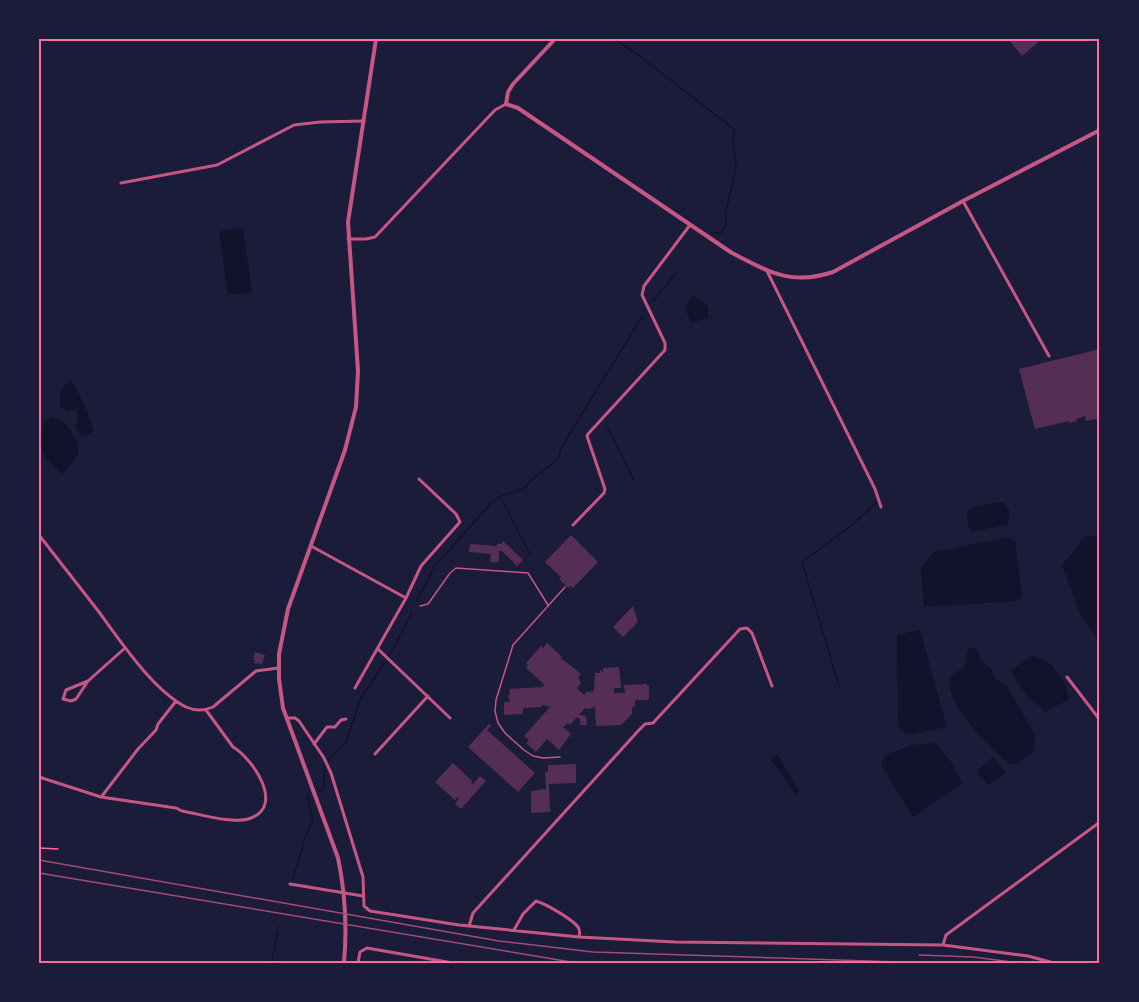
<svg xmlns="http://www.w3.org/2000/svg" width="1139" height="1002" font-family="'Fira Sans Condensed',sans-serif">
<rect width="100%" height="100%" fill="#1b1b3a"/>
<path fill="#12122b" d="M243 228 252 292 228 295 219 231Z
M693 295 708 307V318L691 323 685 308Z
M72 381 86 408 94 431 86 436 79 434 75 427 78 418 77 408 67 412 60 406C59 395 60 386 72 381Z
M51 417C65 419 81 439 78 453 76 461 68 468 63 474 45 461 25 434 51 417Z
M998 502 1005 503 1010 512 1008 524 973 532 969 530 967 512 974 507Z
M1100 536V642L1081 616 1062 565 1085 537Z
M1008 537 1015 541 1022 595 1018 601 924 607 921 569 934 552Z
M920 630 947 727 912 734 906 733 898 726 897 635Z
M976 647 981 662 990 668 996 680 1006 684 1035 735 1034 752 1015 764H1009C990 744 945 708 950 677L964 667 968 649Z
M1033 656 1051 664 1064 683 1070 699 1044 712 1040 706 1029 699 1010 670Z
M936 743 952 763 962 783 913 817 881 765 885 755 912 745Z
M777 754 799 791 796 795 771 760Z
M993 757 1006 773 988 785 977 771Z"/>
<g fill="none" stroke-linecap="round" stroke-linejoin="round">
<path stroke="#12122b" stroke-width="1.5" d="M614 39 637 54 735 130 733 138 736 169 726 211V225L721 233H711
M653 301 676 273
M607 426 634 481
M500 496 531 556
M417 600 434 567 491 503 500 496 524 489 532 479 551 465 559 456 561 448 643 315
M389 656 412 612
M839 686 802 562 851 526 877 502
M328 761 331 756 346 742 361 698 385 662
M319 791 324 789V770
M293 879 305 838 313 820 307 796 309 795
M279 927 280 926
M271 963 278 931"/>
</g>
<path fill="#542f53" d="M1008 39H1042L1022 56Z
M1100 349V418L1086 421 1085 416 1076 419 1077 421 1069 423V421L1035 429 1019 369Z
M571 535 598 562 573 588 570 586 568 588 559 579 561 577 545 562Z
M503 541 523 560 517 566 502 551H499V562H490L491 554 469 552 470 544 497 546V543L501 544Z
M633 606 638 622 623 637 613 627Z
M547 643 562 657 561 658 581 674 578 677 581 683 577 688 584 695 586 692 594 691 595 673H600V670L603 672V668L619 667 621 688H614V693H625L624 685 647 684V686H649V698L648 700H635V706L632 707V714L621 725 596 726 595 707 589 709 585 708 579 715 586 716 587 725H580V719L577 717 570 725 568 723 563 727 571 734 559 750 547 739 536 752 526 743 529 740 524 736 550 707 542 705V707L523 708V714L504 715V702H510L508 696 510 695 509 689 542 687 545 685 526 668 528 665 526 663 541 646 543 648Z
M255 652 265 655 262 664 254 663 255 660H253Z
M489 724 491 726 487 730 535 773 518 792 468 747Z
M453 763 472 781 471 783 473 784 480 776 486 781 461 809 455 804 459 799 458 797 455 800 435 782Z
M576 764V783L549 784 550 812 531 813V791L546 789 545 772H548V765Z"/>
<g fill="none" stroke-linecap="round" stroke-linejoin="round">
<path stroke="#ff6b9d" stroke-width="1.5" d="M39 848 58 849"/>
<path stroke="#c65784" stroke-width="1.5" d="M420 606 428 604 450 573 456 568 528 573 548 605
M560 757 543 758 533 756 524 750 505 733 498 723 495 711 496 700 513 645 565 587"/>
<path stroke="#c65784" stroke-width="3" d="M121 183 217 165 294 125 320 122 364 121
M963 201 1049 356
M348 239H366L375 237 495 110 506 104
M767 271 875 489 881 507
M573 525 604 493 605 489 587 436 588 434 665 350V343L642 295 644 286 690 225
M39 535C59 561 79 586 99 612 121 642 153 690 186 707 195 711 204 711 213 707L256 671 278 668
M311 546 406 598
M378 649 450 718
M1067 677 1100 720
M88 681 66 690 63 699 71 701 76 699 88 681 125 648
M355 688 406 598 421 566 460 522 456 514 419 479
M287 718H295L299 721 324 758 331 773 363 877 364 906 370 911 459 925 579 937 675 942 943 945 1028 956 1054 963
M314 744 327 727H335L341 720 346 719
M375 754 428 696
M39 777 101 797 176 808 182 811C200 814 234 825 251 818 285 805 252 758 233 747L206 710
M102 796 138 749 156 730 158 724 176 701
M290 884 363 896
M469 926 473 913 639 730 645 724 653 723 740 629 747 628 752 633 772 686
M514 930 523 914 536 901C546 904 572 919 578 927 580 930 580 933 579 937
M943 945 946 935 1100 822
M358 963 360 952 367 948 453 963"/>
<path stroke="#c65784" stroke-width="4" d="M555 39 513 84 508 92 506 104 518 108 732 253C769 272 791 286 833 272L963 201 1100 130
M344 963C347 929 345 891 338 858L283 708 279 679V654L288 609 345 450 356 407 358 371 348 222 376 39"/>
<path stroke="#a44b75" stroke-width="1.5" d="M39 860 499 941 593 952 930 963
M39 873 577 963
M919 955 973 957 1020 963"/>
</g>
<rect width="1139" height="1002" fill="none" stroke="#1b1b3a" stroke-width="81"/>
<rect x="40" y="40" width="1058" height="922" fill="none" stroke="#ff6b9d" stroke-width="2"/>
</svg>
